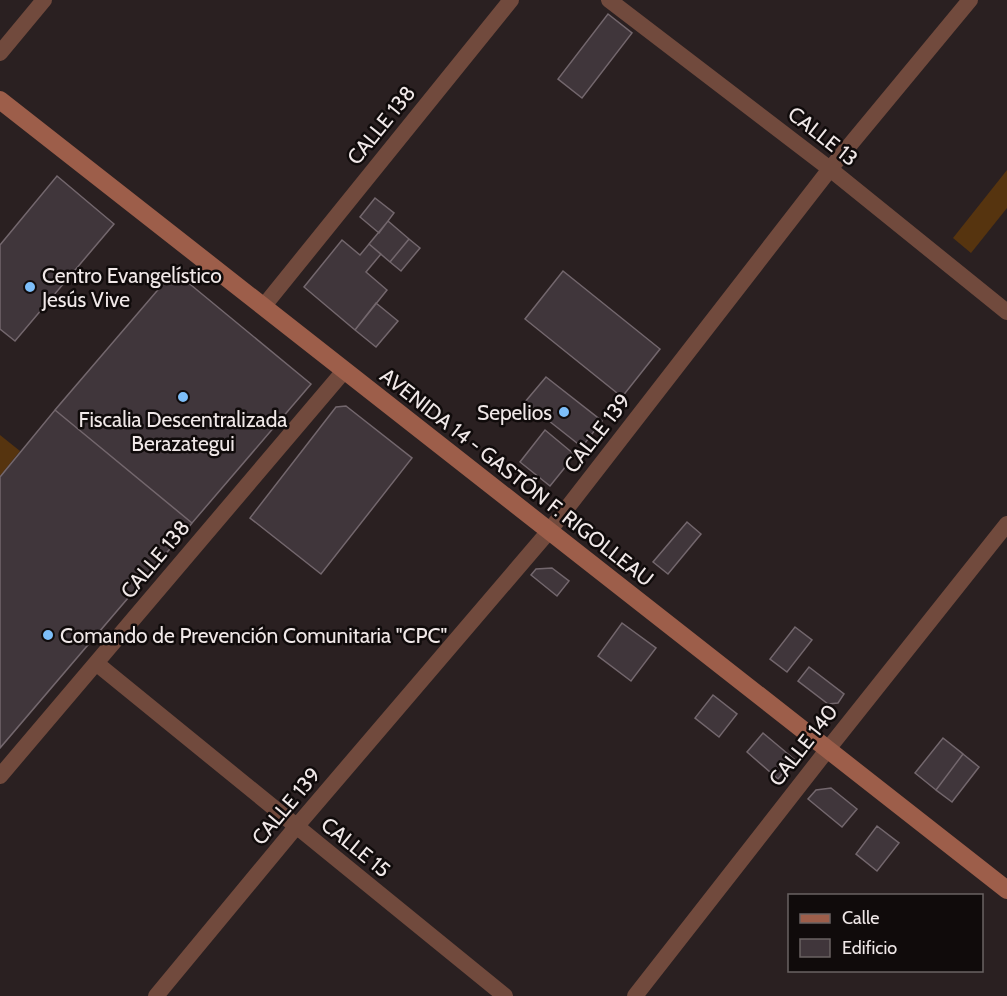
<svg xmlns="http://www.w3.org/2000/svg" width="1007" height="996" font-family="Cabin,sans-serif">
<rect width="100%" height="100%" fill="#2a2021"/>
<path fill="#56340f" d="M1007 170V208L971 253 953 238Z
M0 435 20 451 0 476Z"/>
<path fill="#40363b" stroke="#73676d" stroke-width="1.5" d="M608 14 632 33 582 98 558 79Z
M57 176 114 224 15 341 0 329V245Z
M375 198 394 213 379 233 360 217Z
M388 221 409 239 390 262 369 244Z
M409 239 420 248 401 271 390 262Z
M342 240 360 255 369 244 381 254 366 272 387 290 355 330 304 287Z
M174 271 311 384 192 523 55 410Z
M563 271 660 349 622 397 525 319Z
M376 303 398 321 376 347 355 330Z
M546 377 602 421 582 447 525 402Z
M346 406 412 458 321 574 250 518 336 407Z
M55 410 192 523 0 748V477Z
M545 430 575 455 550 486 520 462Z
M687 522 701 534 668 574 653 562Z
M552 568 569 581 557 596 531 575 536 569Z
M622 623 656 648 631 681 598 656Z
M795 627 812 640 787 672 770 659Z
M809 667 844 694 838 703 828 704 798 681Z
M713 695 737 714 719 737 695 718Z
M763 733 794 759 778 779 747 752Z
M943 738 963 754 936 790 915 773Z
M963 754 979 767 952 802 936 790Z
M831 788 857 809 842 827 808 799 816 790Z
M877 826 899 843 877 871 856 854Z"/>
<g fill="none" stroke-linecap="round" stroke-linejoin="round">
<path stroke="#714a3d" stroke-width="16" d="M609 0 830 169 1007 312
M0 53 44 0
M263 307 511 0
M96 663 505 996
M0 776 344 371
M156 996 296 827 550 530 830 169 970 0
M635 996 828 749 1007 524"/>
<path stroke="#9d5e4a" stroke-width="18" d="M0 100 1007 890"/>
</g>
<g fill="#7dbef9" stroke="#100b0b" stroke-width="2">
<circle cx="30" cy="287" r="6"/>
<circle cx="183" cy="397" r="6"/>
<circle cx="564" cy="412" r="6"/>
<circle cx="48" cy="635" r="6"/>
</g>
<g text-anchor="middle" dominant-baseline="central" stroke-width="5" stroke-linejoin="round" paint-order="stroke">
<g font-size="21" fill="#f0e8e8" stroke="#100b0b">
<text transform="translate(381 125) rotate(-51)">CALLE 138</text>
<text transform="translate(823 136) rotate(38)">CALLE 13</text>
<text transform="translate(597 433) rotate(-52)">CALLE 139</text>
<text transform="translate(517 477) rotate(38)">AVENIDA 14 - GASTÓN F. RIGOLLEAU</text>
<text transform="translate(155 559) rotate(-50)">CALLE 138</text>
<text transform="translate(803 745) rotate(-52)">CALLE 140</text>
<text transform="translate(286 806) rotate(-50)">CALLE 139</text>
<text transform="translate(356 847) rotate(39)">CALLE 15</text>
</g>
<g font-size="21" fill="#f0e8e8" stroke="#100b0b" text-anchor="start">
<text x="42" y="275">Centro Evangelístico<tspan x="42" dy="24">Jesús Vive</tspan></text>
<text x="552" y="412" text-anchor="end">Sepelios</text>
<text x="183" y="419" text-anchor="middle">Fiscalia Descentralizada<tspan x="183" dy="24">Berazategui</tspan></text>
<text x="60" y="635">Comando de Prevención Comunitaria "CPC"</text>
</g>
</g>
<rect x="788" y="894" width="195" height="78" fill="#100b0b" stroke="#6a6363" stroke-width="1.5"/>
<rect x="800" y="914" width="30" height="9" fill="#9d5e4a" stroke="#6a6363" stroke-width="1.5"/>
<text x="842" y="924" font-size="18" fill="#f0e8e8">Calle</text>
<rect x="800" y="939" width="30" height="18" fill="#40363b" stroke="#6a6363" stroke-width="1.5"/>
<text x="842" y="954" font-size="18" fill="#f0e8e8">Edificio</text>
</svg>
